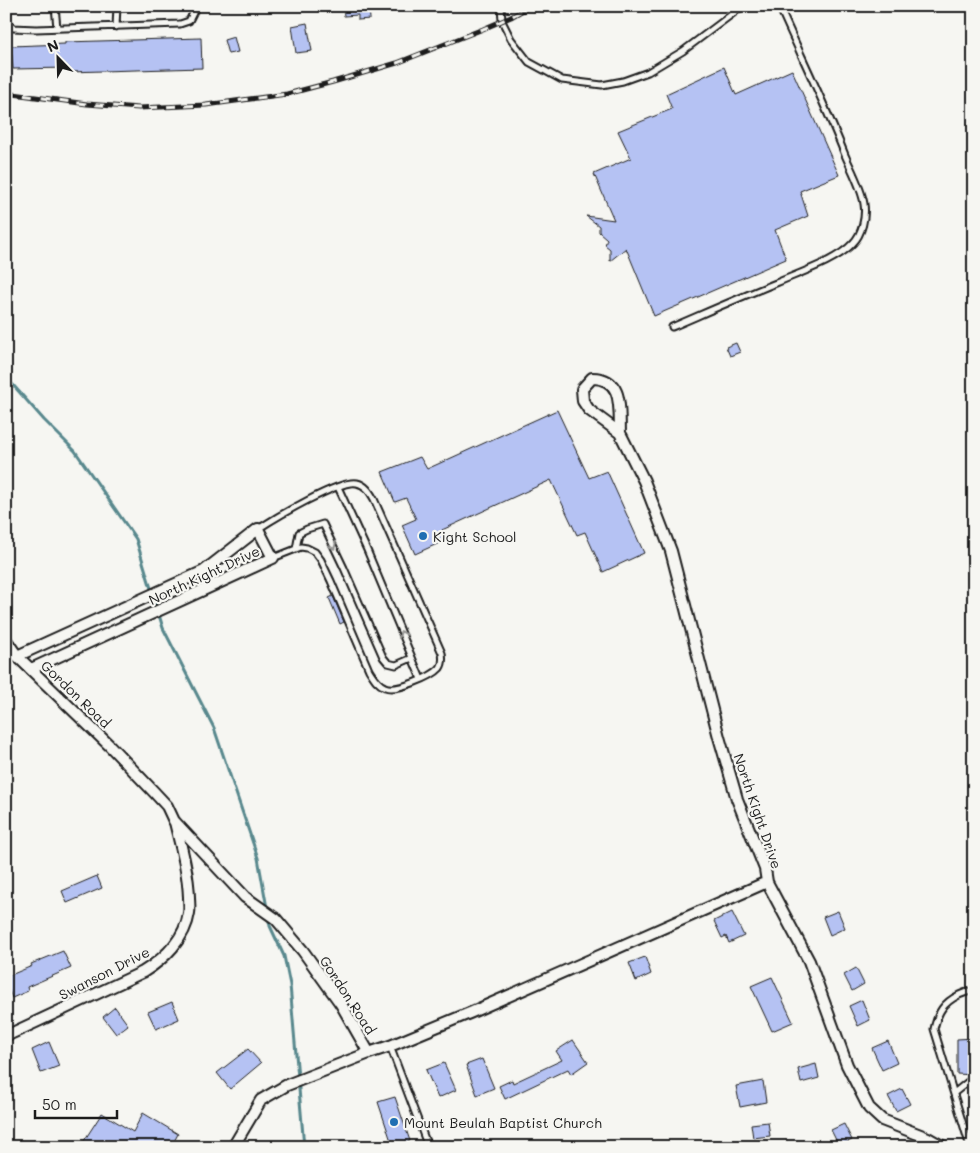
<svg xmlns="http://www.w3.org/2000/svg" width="980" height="1153" font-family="Mali,sans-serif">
<rect width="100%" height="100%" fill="#f6f6f2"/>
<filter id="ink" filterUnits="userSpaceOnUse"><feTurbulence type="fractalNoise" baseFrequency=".02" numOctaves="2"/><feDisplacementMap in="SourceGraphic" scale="10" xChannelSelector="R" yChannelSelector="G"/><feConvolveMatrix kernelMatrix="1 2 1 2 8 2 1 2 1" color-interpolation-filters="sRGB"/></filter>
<g filter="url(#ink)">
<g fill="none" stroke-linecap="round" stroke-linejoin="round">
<path stroke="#58888d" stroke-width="3" d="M6 377 44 420 75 451 136 539 163 628 214 728 258 858 267 908
M268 917 270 926 284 956 290 985 304 1147"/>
</g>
<path fill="#b5c2f3" stroke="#1c1c1c" d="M343 6H369L370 19 358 20V15L344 16Z
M307 23 312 51 296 53 292 26Z
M234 37 238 52 228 54 224 40Z
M201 38 202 68 69 72V68L13 69 11 46 65 44V42Z
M724 67 736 95 792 70 839 175 800 191 808 216 775 230 786 259 654 316 626 248 610 261V249L605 245 607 239 599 232V226L586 216 614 220 594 174 631 158 618 131 672 109 666 94Z
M736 343 740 352 730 356 726 347Z
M557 410 589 478 607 471 644 553 603 572 585 532 577 535 551 480 442 530 446 540 415 554 402 525 416 519 406 498 395 502 382 472 420 457 427 469Z
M333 596 344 622 340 624 329 598Z
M97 876 102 888 67 903 62 891Z
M838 911 845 928 830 935 823 917Z
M732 912 744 936 729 943 726 936 722 938 714 921Z
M63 951 71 968 27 987 28 991 12 998 6 983V977L32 966 31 964Z
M645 957 651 974 636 981 629 963Z
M856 968 864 984 852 991 844 975Z
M772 977 793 1022 772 1031 751 986Z
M862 1000 870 1020 858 1026 849 1006Z
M172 1002 179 1019 156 1029 148 1012Z
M115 1007 128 1025 116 1034 103 1017Z
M974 1038V1075L957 1074V1039Z
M573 1040 588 1062 571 1074 568 1069 505 1099 499 1086 512 1080 513 1083 562 1060 556 1051Z
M888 1041 897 1063 882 1070 872 1048Z
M49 1042 59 1066 41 1073 32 1050Z
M248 1049 261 1063 230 1089 217 1073Z
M482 1059 494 1088 477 1095 466 1065Z
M444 1063 456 1090 438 1098 426 1070Z
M816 1064 819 1078 801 1083 798 1069Z
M763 1081 766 1102 740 1107 736 1086Z
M902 1089 910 1104 896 1111 888 1096Z
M395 1097 410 1141 393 1147 378 1102Z
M102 1113 133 1132 143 1113 178 1134 171 1147H80Z
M768 1122 770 1136 753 1138 751 1124Z
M844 1124 852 1140 839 1146 831 1130Z"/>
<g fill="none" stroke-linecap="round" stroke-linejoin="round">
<g stroke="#1c1c1c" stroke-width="9">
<path id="lane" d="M55 6 57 28
M501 6 502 21 511 39 529 62 562 80 602 85 623 81 648 72 683 51 743 6
M6 22 13 28 36 29 180 24 189 21 194 11 193 6
M116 27 117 6
M672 327C707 312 741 297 776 283 799 273 837 261 853 243 862 234 866 217 864 204 862 189 851 169 845 155 825 104 801 56 779 6
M338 487 367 550 421 679
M258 529C275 518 340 479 357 483 366 485 370 492 374 499L442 653C443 659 443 664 440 668 432 677 396 692 385 687 377 684 373 676 369 670L331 581 321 560 315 552 307 548 301 547 273 558
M296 549 299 533 307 529 323 524 344 568 383 657 388 663 396 665 412 658
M390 1046 428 1147
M954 1093 969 1081H974
M970 1147 934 1029C938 1012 943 1003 959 995 964 993 969 991 974 990"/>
</g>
<g stroke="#1c1c1c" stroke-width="14">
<path id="street" d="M620 433C619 408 624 378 592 378L582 389 583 401 589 410 620 433 644 481 671 551 719 737 737 799 765 869 767 882 809 961 847 1065 869 1108 882 1120 928 1138 944 1147
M6 640 17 656 110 746 154 792 167 806 174 821 245 897 276 919 303 951 341 1004 369 1053
M17 656 204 571 258 529 273 558 31 669
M6 1036 143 972C164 959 185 939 189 913 190 908 189 902 189 897 188 871 181 847 175 822
M233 1147 261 1100 287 1085 369 1053 390 1046 472 1012 767 882"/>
</g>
<use href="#lane" stroke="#f6f6f2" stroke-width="5"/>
<use href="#street" stroke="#f6f6f2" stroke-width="10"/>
<g stroke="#1c1c1c" stroke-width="5">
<path id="rail" d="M6 93 87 104 139 108 206 105 287 94 333 82 397 63 483 29 511 17 530 6"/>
</g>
<use href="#rail" stroke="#f6f6f2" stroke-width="3" stroke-dasharray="9" stroke-linecap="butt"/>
</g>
<defs><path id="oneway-chevron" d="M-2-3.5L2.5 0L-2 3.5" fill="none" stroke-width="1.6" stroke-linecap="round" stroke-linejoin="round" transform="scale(1.25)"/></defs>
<g stroke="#949492">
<use href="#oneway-chevron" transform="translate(333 546) rotate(64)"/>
<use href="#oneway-chevron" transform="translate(402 634) rotate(-113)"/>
</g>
</g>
<g fill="#1f6fb2" stroke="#f6f6f2" stroke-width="2">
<circle cx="423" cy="536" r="5"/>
<circle cx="394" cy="1122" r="5"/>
</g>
<g text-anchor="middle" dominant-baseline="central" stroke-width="4.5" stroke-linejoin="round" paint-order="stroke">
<g font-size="14" fill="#1c1c1c" stroke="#f6f6f2" text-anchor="start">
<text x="433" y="536">Kight School</text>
<text x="404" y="1122">Mount Beulah Baptist Church</text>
</g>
<g font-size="14" fill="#1c1c1c" stroke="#f6f6f2">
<text transform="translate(204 575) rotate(-25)">North Kight Drive</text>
<text transform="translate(76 694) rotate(44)">Gordon Road</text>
<text transform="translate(758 811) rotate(71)">North Kight Drive</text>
<text transform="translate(104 973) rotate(-27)">Swanson Drive</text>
<text transform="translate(348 995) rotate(57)">Gordon Road</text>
</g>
</g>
<rect width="980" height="1153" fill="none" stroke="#f6f6f2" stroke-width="25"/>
<rect x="12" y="12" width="955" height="1128" fill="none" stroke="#1c1c1c" stroke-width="2" filter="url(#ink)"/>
<g transform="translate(58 58) rotate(337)" stroke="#f6f6f2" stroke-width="4" paint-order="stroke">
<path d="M0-4L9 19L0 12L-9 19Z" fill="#1c1c1c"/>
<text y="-8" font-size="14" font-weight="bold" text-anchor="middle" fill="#1c1c1c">N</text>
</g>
<path d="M35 1110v8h82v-8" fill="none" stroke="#1c1c1c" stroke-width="2.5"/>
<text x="42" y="1110" font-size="15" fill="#1c1c1c" stroke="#f6f6f2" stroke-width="4" paint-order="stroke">50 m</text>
</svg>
